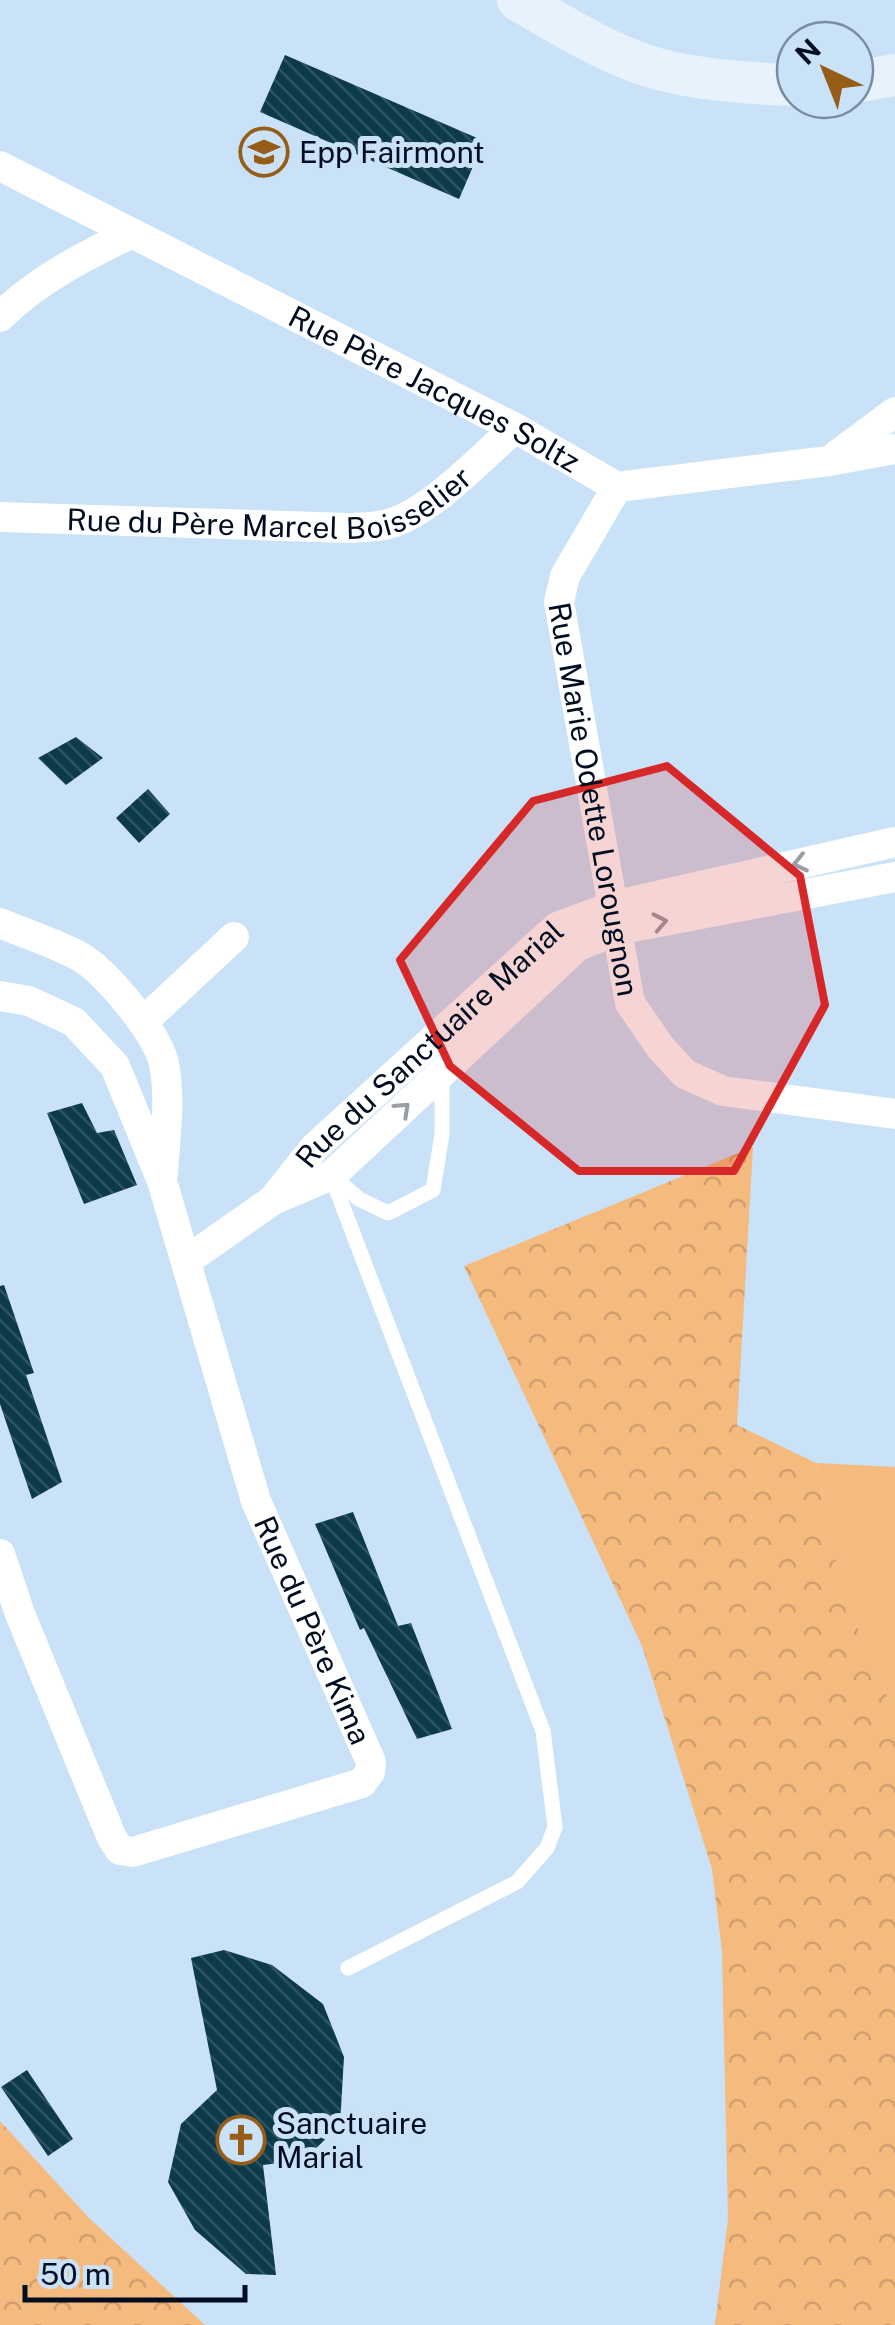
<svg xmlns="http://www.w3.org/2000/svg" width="895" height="2325" font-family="'Public Sans',sans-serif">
<defs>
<pattern id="forest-crowns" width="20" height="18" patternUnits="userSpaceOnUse" patternTransform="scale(2.5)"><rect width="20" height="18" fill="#f5ba7e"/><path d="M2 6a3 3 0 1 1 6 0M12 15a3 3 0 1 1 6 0" fill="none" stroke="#d09f6d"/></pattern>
<pattern id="building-back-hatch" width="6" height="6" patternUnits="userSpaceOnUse" patternTransform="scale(2.5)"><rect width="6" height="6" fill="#0c3a4a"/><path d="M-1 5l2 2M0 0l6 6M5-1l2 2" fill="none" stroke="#2d5361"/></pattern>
</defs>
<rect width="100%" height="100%" fill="#c9e2f8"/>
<path fill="#f5ba7e" d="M816 1463 895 1467V1725L884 1686 843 1596Z"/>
<path fill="url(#forest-crowns)" d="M753 1147 737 1425 816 1463 843 1596 884 1686 895 1725V2325H715L728 2219 722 1952 712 1869 642 1646 464 1266Z
M0 2121 89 2218 205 2325H0Z"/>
<path fill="url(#building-back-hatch)" d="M285 55 484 141 459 199 260 112Z
M76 737 103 758 66 785 38 758Z
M148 789 170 814 139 843 116 818Z
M82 1103 97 1133 114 1130 137 1185 84 1204 47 1113Z
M4 1285 34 1373 26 1375 62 1482 32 1499 0 1404V1286Z
M353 1512 398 1626 411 1623 452 1729 417 1739 364 1628 360 1630 315 1524Z
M224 1950 272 1965 323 2004 344 2057 340 2125 304 2160 263 2165 276 2275 246 2274 195 2230 168 2182 181 2124 217 2090 191 1958Z
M27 2070 73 2139 48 2156 1 2087Z"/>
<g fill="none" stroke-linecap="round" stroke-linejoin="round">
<path stroke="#fff" stroke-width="15" d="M330 1173 543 1731 555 1827 547 1848 517 1882 348 1968
M335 1178 359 1199 388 1213 433 1190 442 1134V1073"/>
<g stroke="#fff" stroke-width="30">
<path id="s1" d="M0 166 515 428 617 487 829 461 895 449"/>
<path d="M0 317C38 279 85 256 132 233"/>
<path d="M837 455 895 412"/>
<path id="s2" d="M617 487 565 576 559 602 630 1003 661 1048 685 1074 723 1091 895 1114"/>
<path id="s3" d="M0 517 348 528C360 527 375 528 388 524 429 514 483 456 515 428"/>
<path d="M0 923C26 934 54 943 79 956 106 971 158 1034 164 1064 171 1100 165 1137 163 1173"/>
<path id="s4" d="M0 996 29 1001 74 1022 115 1066 162 1181 256 1501 371 1762 370 1772 362 1783 133 1852 120 1850 112 1838 20 1614 0 1554"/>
<path d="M144 1021 234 937"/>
<path id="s5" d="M275 1197 314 1148 557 927 613 906 895 842"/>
<path d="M186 1261 273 1200 332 1175 578 946 617 930 895 877"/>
</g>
<path stroke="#e7f2fd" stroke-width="42" d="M518 0C558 23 599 49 642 64 684 79 750 84 795 85
M855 82 895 75"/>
</g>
<defs><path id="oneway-chevron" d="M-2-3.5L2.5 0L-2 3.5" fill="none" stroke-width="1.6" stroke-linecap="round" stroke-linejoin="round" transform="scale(2.5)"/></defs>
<g stroke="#999ea6">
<use href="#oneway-chevron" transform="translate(800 863) rotate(167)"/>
<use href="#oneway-chevron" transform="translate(660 922) rotate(-11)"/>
<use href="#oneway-chevron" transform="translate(403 1109) rotate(-43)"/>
</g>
<path fill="#d62828" fill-opacity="0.2" stroke="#d62828" stroke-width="8" stroke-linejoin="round" d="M667 766 800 876 825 1005 734 1171H579L450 1066 400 960 533 801Z"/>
<defs>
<g id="school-ring" transform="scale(2.5)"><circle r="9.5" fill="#c9e2f8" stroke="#955d17" stroke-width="1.5"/><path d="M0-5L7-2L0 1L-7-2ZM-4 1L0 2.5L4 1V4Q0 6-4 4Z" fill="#955d17"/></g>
<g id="church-ring" transform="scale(2.5)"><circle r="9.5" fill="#c9e2f8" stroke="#955d17" stroke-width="1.5"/><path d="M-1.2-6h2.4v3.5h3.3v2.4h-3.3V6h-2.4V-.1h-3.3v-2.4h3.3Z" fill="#955d17"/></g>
</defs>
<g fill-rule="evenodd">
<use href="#school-ring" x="264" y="152"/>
<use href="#church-ring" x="241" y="2140"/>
</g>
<g text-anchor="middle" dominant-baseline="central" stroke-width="10" stroke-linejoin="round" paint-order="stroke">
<g font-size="30" fill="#000d20" stroke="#c9e2f8" text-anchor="start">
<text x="299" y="152">Epp Fairmont</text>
<text x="276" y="2123">Sanctuaire<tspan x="276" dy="34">Marial</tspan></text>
</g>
<g font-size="30" fill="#000d20" stroke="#c9e2f8">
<text stroke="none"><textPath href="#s1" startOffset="488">Rue Père Jacques Soltz</textPath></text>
<text stroke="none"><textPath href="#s3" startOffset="275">Rue du Père Marcel Boisselier</textPath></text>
<text stroke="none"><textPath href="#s2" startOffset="330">Rue Marie Odette Lorougnon</textPath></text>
<text stroke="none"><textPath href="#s5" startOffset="218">Rue du Sanctuaire Marial</textPath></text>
<text stroke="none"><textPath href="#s4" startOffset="738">Rue du Père Kima</textPath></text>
</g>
</g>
<g transform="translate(825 70) rotate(317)"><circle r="48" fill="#c9e2f8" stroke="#798da2" stroke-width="2.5"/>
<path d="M0-8L18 38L0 25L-18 38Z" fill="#955d17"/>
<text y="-15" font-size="28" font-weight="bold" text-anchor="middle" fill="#000d20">N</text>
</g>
<path d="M25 2285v15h220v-15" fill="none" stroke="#000d20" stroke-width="5"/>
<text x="40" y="2285" font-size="30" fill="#000d20" stroke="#c9e2f8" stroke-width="8" paint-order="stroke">50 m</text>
</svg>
